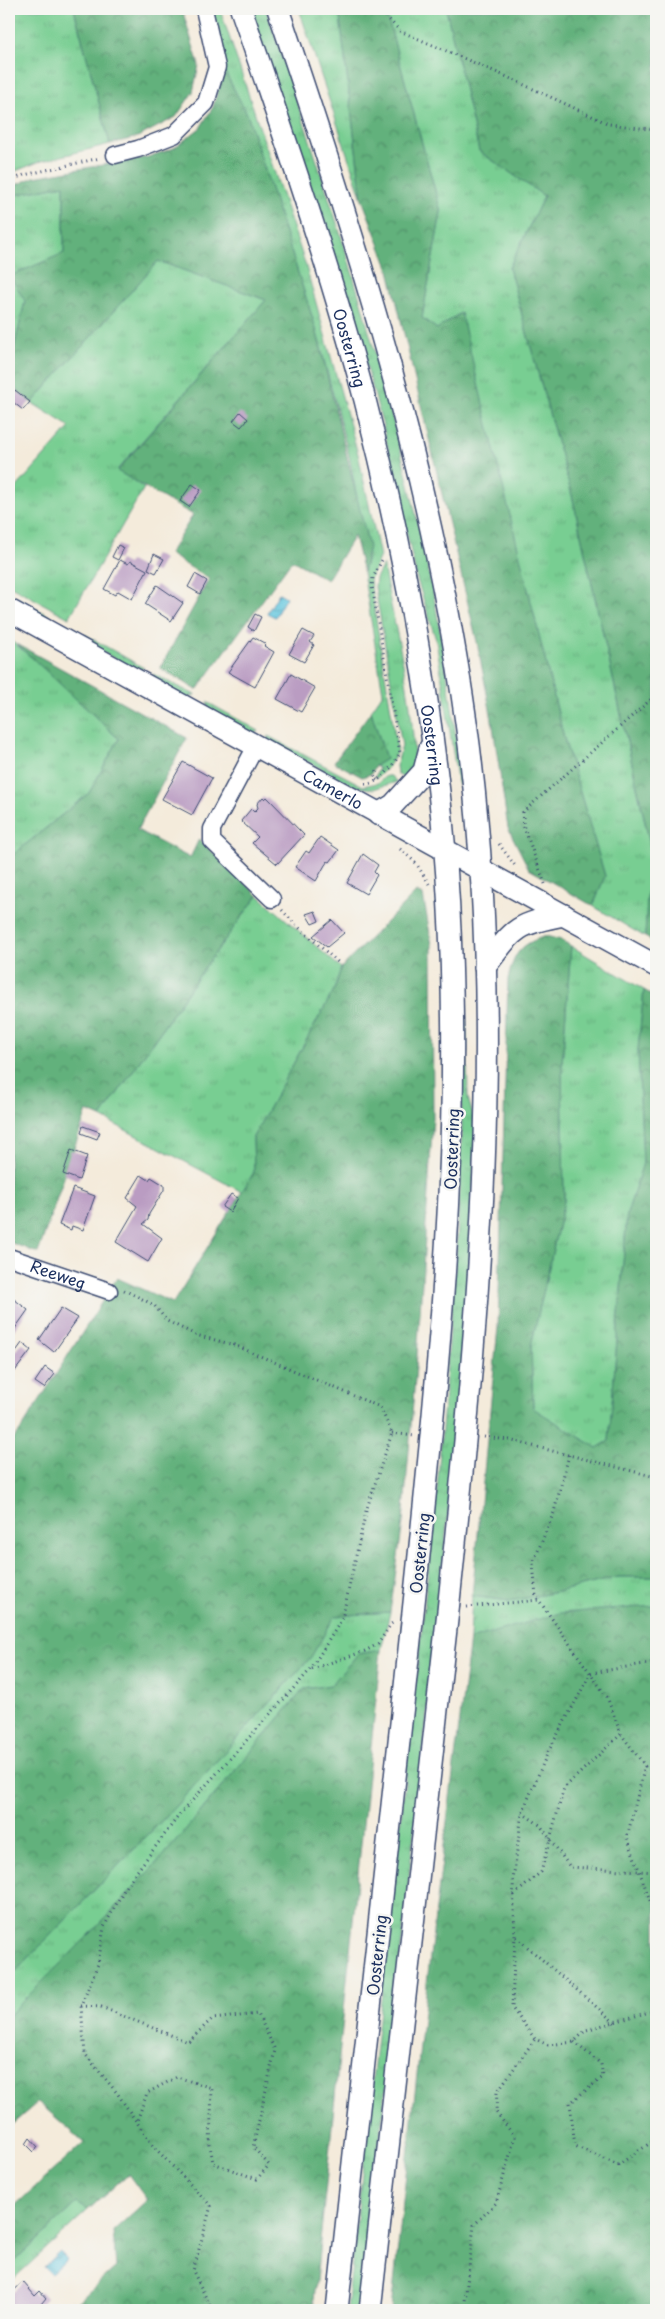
<svg xmlns="http://www.w3.org/2000/svg" width="665" height="2319" font-family="'Playpen Sans',sans-serif">
<defs>
<pattern id="grass-tufts" width="24" height="20" patternUnits="userSpaceOnUse" patternTransform="scale(1.25)"><rect width="24" height="20" fill="#78ce92"/><path d="M3 7l-1-3M5 7V3M7 7l1-3M15 17l-1-3M17 17v-4M19 17l1-3" fill="none" stroke="#67b180"/></pattern>
<pattern id="forest-crowns" width="20" height="18" patternUnits="userSpaceOnUse" patternTransform="scale(1.25)"><rect width="20" height="18" fill="#62b17c"/><path d="M2 6a3 3 0 1 1 6 0M12 15a3 3 0 1 1 6 0" fill="none" stroke="#509069"/></pattern>
<pattern id="water-waves" width="16" height="10" patternUnits="userSpaceOnUse" patternTransform="scale(1.25)"><rect width="16" height="10" fill="#60c6de"/><path d="M0 5q4-4 8 0t8 0" fill="none" stroke="#4ea1b7"/></pattern>
</defs>
<rect width="100%" height="100%" fill="#f6f6f2"/>
<filter id="ink" filterUnits="userSpaceOnUse"><feTurbulence type="fractalNoise" baseFrequency=".02" numOctaves="2"/><feDisplacementMap in="SourceGraphic" scale="10" xChannelSelector="R" yChannelSelector="G"/><feConvolveMatrix kernelMatrix="1 2 1 2 8 2 1 2 1" color-interpolation-filters="sRGB"/></filter>
<filter id="wash" filterUnits="userSpaceOnUse"><feTurbulence type="fractalNoise" baseFrequency=".0096" numOctaves="4" result="noise"/><feDisplacementMap in="SourceGraphic" scale="20" xChannelSelector="R" yChannelSelector="G"/><feGaussianBlur stdDeviation="1.12" result="paint"/><feColorMatrix in="noise" values="0 0 0 0 0 0 0 0 0 0 0 0 0 0 0 0 0 1.4 0 .05"/><feComposite in="paint" operator="in"/></filter>
<g filter="url(#wash)">
<rect width="100%" height="100%" fill="#f4ebdb"/>
<path fill="url(#grass-tufts)" stroke="#4a7e78" d="M9 9H74L110 144 38 162 9 174Z
M211 9H220L305 263 358 454 380 556 370 579 371 588 397 748C395 762 386 769 377 778L375 777 379 768 375 766 386 759 371 711 383 693 363 572 368 555 349 456 316 329 247 114 224 70 221 40Z
M250 9H266C294 94 324 179 350 265 382 373 410 482 433 592 445 655 454 720 462 783L458 785 436 640 417 579 383 426 359 338Z
M299 9H339L362 199Z
M385 9H446L479 151 544 196 509 268 573 499 650 845 645 937 593 906 605 876 565 742 460 313 437 329 422 318 441 212Z
M64 185V253L25 301 9 371V196Z
M158 261 266 300 117 470 144 488 69 618 9 585V496L70 427 32 403Z
M383 565C395 630 415 701 414 767L403 778 397 773 396 766 402 746 375 587 376 578Z
M9 593 51 617 44 620 9 601Z
M84 634 144 668 139 671 84 643Z
M9 639 36 661 119 739 89 793 9 858Z
M153 674 195 695 185 699 154 682Z
M207 702 259 731 252 735 209 712Z
M268 736 363 786 378 783 386 776H391L397 782 373 789 356 787 267 741Z
M258 895 341 968 334 990 253 1137 254 1172 242 1192 101 1117 210 960Z
M571 946 644 990 638 1050 643 1163 627 1214 609 1441 597 1448 533 1409 531 1346 564 1201 562 1064Z
M465 948 468 1098 476 1126 465 1343 436 1634 361 2310H347L437 1490 457 1244 462 1126 459 949Z
M618 1577H656V1606L470 1639 472 1596 509 1601 557 1592Z
M390 1612 381 1650 358 1654 331 1685 304 1689 165 1854 92 1932 9 2015V1978L173 1809 310 1658 335 1616Z
M77 2203 88 2210 9 2283V2267Z"/>
<path fill="url(#forest-crowns)" stroke="#3e706d" d="M74 9H182L199 65 193 92 176 117 138 137 110 144Z
M339 9H385L441 212 422 318 437 329 461 313 565 742 605 876 593 906 529 869 508 828 492 720 477 642 389 270 362 199Z
M446 9H656V943L645 937 650 844 573 499 509 268 544 196 479 151Z
M224 70 247 114 316 329 369 547 363 572 354 536 327 580 292 560 197 690 160 668 209 579 169 554 193 515 117 471 266 300 158 261 32 403 9 384V371L25 301 10 276 64 253V185L9 196V188L34 177 148 157 174 148 200 128 213 107Z
M17 644 187 738 137 830 190 858 199 839 258 895 210 960 101 1117 87 1111 38 1253 9 1242V858L89 793 119 739Z
M371 711 386 759 375 766 371 774 362 777 334 762Z
M416 892 423 895 432 945 433 1118 418 1343 403 1522 390 1612 335 1616 311 1657 173 1809 9 1978V1444L20 1431 117 1278 173 1303 254 1172 253 1137 334 990 341 968Z
M546 936 561 940 571 946 562 1064 564 1201 531 1346 533 1408 597 1448 609 1441 627 1214 643 1163 638 1050 644 990 656 997V1577H618L557 1592 509 1601 472 1596 498 1327 508 979C514 953 520 944 546 936Z
M656 1606V2310H391L430 1956 470 1639 560 1613Z
M381 1650 313 2310H69L116 2267 113 2231 147 2200 128 2174 88 2210 77 2203 9 2267V2211L84 2142 38 2102 9 2127V2015L92 1932 165 1854 304 1689 331 1685 358 1654Z"/>
<path fill="url(#water-waves)" stroke="#3e7a9e" d="M279 593 286 597 275 617 267 613Z
M60 2252 67 2259 51 2274 44 2267Z"/>
<g id="blocks">
<path fill="#ba9cc2" d="M15 390 30 402 23 410 9 399Z
M240 412 248 419 241 427 233 421Z
M192 484 201 490 189 507 180 501Z
M118 545 124 548 118 560 112 557Z
M154 554 164 559 156 573 148 569Z
M120 560 128 564 130 561 147 570 132 599 118 591 115 595 104 589Z
M195 574 207 581 200 594 188 587Z
M157 585 183 603 171 621 145 604Z
M255 614 261 617 254 631 248 627Z
M303 630 314 636 310 642 314 645 304 662 289 654Z
M253 637 266 644 264 646 274 652 255 687 228 672Z
M291 674 315 688 301 712 277 699Z
M183 762 212 778 192 815 162 799Z
M263 797 265 799 267 797 304 835 277 864 252 843 258 837 241 821 251 809 254 812 258 808 257 804Z
M320 837 339 850 330 862 328 861 325 865 316 881 295 867 306 851 309 853Z
M363 854 378 865 374 872 377 875 366 894 347 883Z
M315 911 319 921 312 924 306 914Z
M332 920 344 933 327 947 313 936Z
M83 1126 100 1132 97 1139 81 1133Z
M71 1150 87 1156 79 1180 63 1174Z
M141 1175 149 1180 151 1177 164 1185V1190L149 1214 148 1220 143 1224 162 1238 148 1262 116 1242 137 1206 127 1198Z
M73 1188 95 1196 83 1230 72 1226 71 1230 59 1225Z
M231 1194 238 1198 230 1212 222 1207Z
M10 1296 28 1310 9 1337V1298Z
M61 1308 78 1318 54 1352 39 1340Z
M22 1343 31 1350 9 1379V1361Z
M45 1367 55 1374 44 1388 35 1382Z
M30 2138 38 2147 34 2152 26 2144Z
M23 2282 35 2296 40 2291 46 2298 36 2310H9V2295Z"/>
</g>
</g>
<g filter="url(#ink)">
<use href="#blocks" fill-opacity="0" stroke="#3c4b71" stroke-width="1"/>
<g fill="none" stroke-linecap="round" stroke-linejoin="round">
<g stroke="#3c4b71" stroke-width="19">
<g id="minor">
<path d="M115 155 138 149 174 135 206 103 217 67 204 9"/>
<path d="M256 746 212 829V841L272 899"/>
<path id="s1" d="M9 1257 109 1291"/>
</g>
</g>
<g stroke="#3c4b71" stroke-width="24">
<g id="major">
<path id="s2" d="M241 9C285 138 330 268 365 400 398 528 424 660 439 792 471 1067 441 1348 412 1622 387 1852 362 2081 337 2310"/>
<path d="M278 9C357 242 432 477 466 722 507 1018 479 1316 448 1611 423 1844 397 2077 370 2310"/>
<path id="s3" d="M9 610 656 966"/>
<path d="M378 814 393 805 424 771 430 748"/>
<path d="M485 967C514 929 515 924 564 915"/>
</g>
</g>
<path stroke="#3c4b71" stroke-width="3" stroke-dasharray="1 4" stroke-linecap="butt" d="M379 9 400 31 505 76 609 124 656 130
M9 181 24 175 100 158
M377 780 374 778 378 769
M365 784C380 784 393 766 400 753L372 586 373 578 383 558
M499 844 516 867
M400 849 416 863 429 884
M545 884 523 825V812L656 695
M282 910 296 925 340 964
M124 1290 154 1305 167 1321 196 1335 234 1345 380 1407 392 1433 366 1511 342 1619 311 1669 180 1814 126 1886 104 1927 98 1964 81 2006 85 2054 117 2093 153 2146 211 2206 193 2271 212 2310
M392 1433 414 1436
M484 1437 509 1440 656 1477
M569 1455 554 1512 533 1563 536 1596 607 1697 621 1734 645 1766 656 1771
M467 1607 539 1600
M656 1662 591 1673 548 1752 522 1813 513 1880 515 1937 512 2008 535 2039 548 2045 574 2042 586 2030 656 2010
M312 1669 365 1651 378 1644 391 1624 394 1622
M645 1766 627 1837 656 1917
M522 1813 540 1825 570 1867 656 1872
M514 1895 541 1872 564 1788 621 1734
M516 1937 615 2023
M81 2006 101 2007 188 2042 212 2019 258 2014 275 2050 253 2147 269 2165 257 2179 213 2163 210 2145 212 2088 177 2077 147 2093 137 2121
M574 2042 601 2064 603 2077 570 2103 575 2146 618 2165 656 2139
M464 2310 474 2225 496 2203 515 2137 496 2112 497 2092 535 2039"/>
<use href="#minor" stroke="#fff" stroke-width="16"/>
<use href="#major" stroke="#fff" stroke-width="21"/>
</g>
</g>
<g text-anchor="middle" dominant-baseline="central" stroke-width="5" stroke-linejoin="round" paint-order="stroke">
<g font-size="16" fill="#1b2f5e" stroke="#f6f6f2">
<text stroke="none"><textPath href="#s2" startOffset="356">Oosterring</textPath></text>
<text stroke="none"><textPath href="#s2" startOffset="762">Oosterring</textPath></text>
<text stroke="none"><textPath href="#s3" startOffset="370">Camerlo</textPath></text>
<text transform="translate(451 1149) rotate(-88)">Oosterring</text>
<text stroke="none"><textPath href="#s1" startOffset="52">Reeweg</textPath></text>
<text transform="translate(419 1553) rotate(-84)">Oosterring</text>
<text transform="translate(376 1955) rotate(-84)">Oosterring</text>
</g>
</g>
<rect width="665" height="2319" fill="none" stroke="#f6f6f2" stroke-width="30"/>
</svg>
